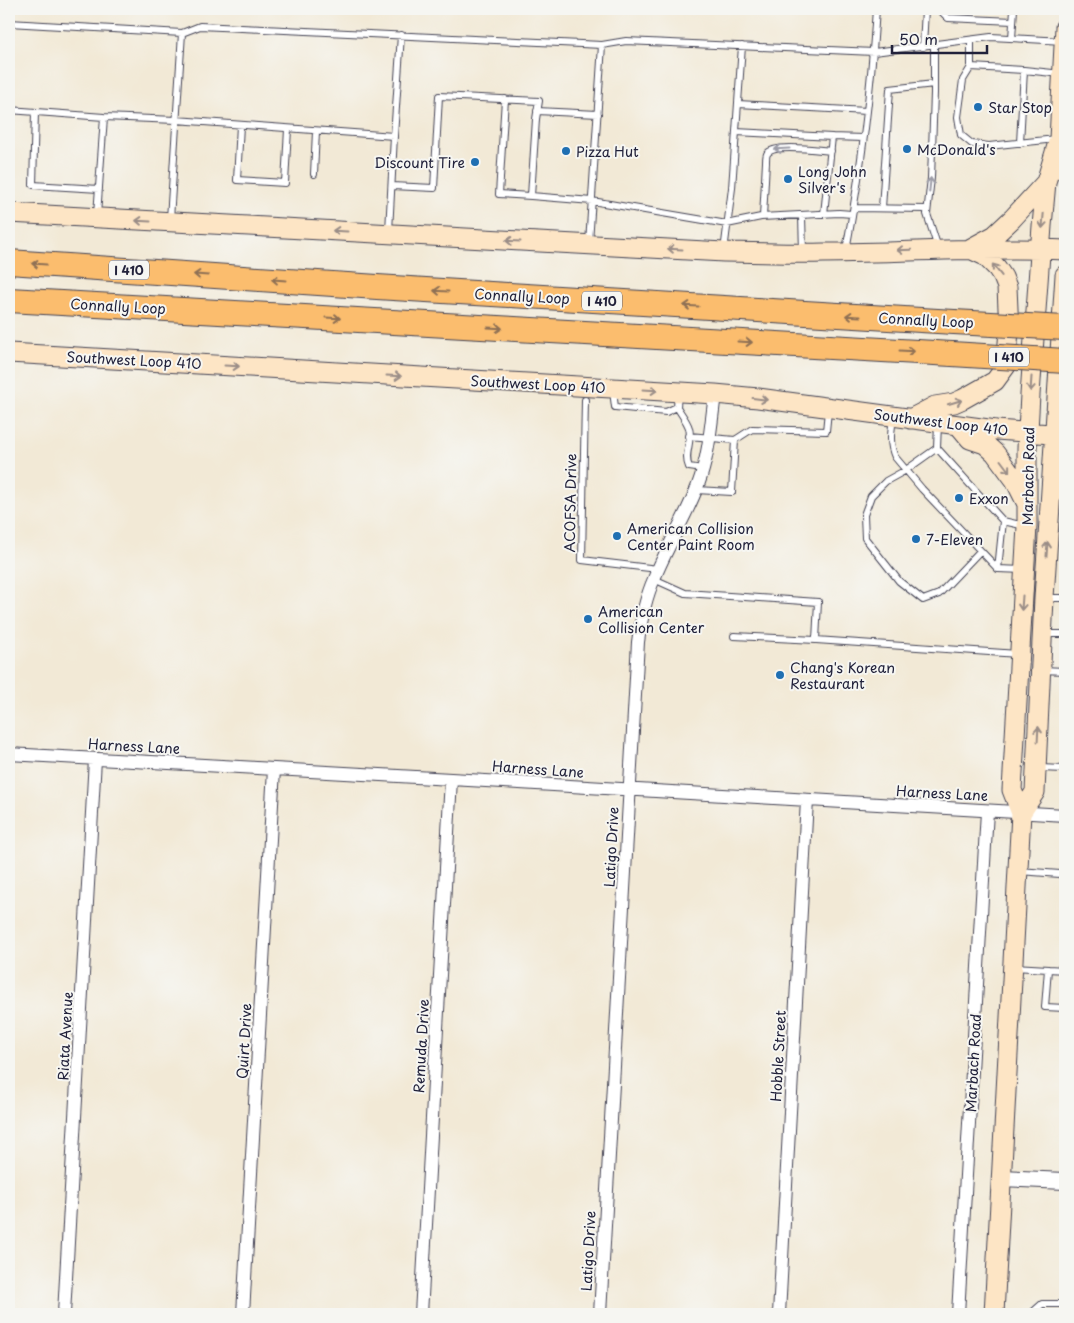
<svg xmlns="http://www.w3.org/2000/svg" width="1074" height="1323" font-family="'Playpen Sans',sans-serif">
<rect width="100%" height="100%" fill="#f6f6f2"/>
<filter id="ink" filterUnits="userSpaceOnUse"><feTurbulence type="fractalNoise" baseFrequency=".02" numOctaves="2"/><feDisplacementMap in="SourceGraphic" scale="10" xChannelSelector="R" yChannelSelector="G"/><feConvolveMatrix kernelMatrix="1 2 1 2 8 2 1 2 1" color-interpolation-filters="sRGB"/></filter>
<filter id="wash" filterUnits="userSpaceOnUse"><feTurbulence type="fractalNoise" baseFrequency=".0096" numOctaves="4" result="noise"/><feDisplacementMap in="SourceGraphic" scale="20" xChannelSelector="R" yChannelSelector="G"/><feGaussianBlur stdDeviation="1.12" result="paint"/><feColorMatrix in="noise" values="0 0 0 0 0 0 0 0 0 0 0 0 0 0 0 0 0 1.4 0 .05"/><feComposite in="paint" operator="in"/></filter>
<g filter="url(#wash)">
<rect width="100%" height="100%" fill="#f2e9d6"/>
</g>
<g filter="url(#ink)">
<g fill="none" stroke-linecap="round" stroke-linejoin="round">
<g stroke="#414052" stroke-width="8">
<path id="service" d="M939 9 948 18 1013 21
M9 23 182 33 200 26 602 45 626 41 874 52 991 37 1063 41
M1012 38 1014 9
M971 40V67L963 80 958 117 961 135 972 144 989 146 1056 139
M934 45V93L931 178 927 214 938 248
M923 47 925 9
M971 67 1024 70 1062 74
M505 99 499 194 531 196
M738 104 867 111
M9 110 104 117 176 120 394 136 389 231
M537 111 598 114
M35 112 33 185 99 189
M240 125 237 180 285 183 288 129
M736 132 832 137 824 214
M394 136 401 35
M832 137 863 138
M1020 143 1024 70
M314 174 316 131
M392 186 434 188 439 96 539 101 536 119 531 196 592 201 727 224 761 217 839 213 852 214
M854 208 927 209
M882 208 890 89 934 84
M97 215 104 117
M802 216 803 252
M763 217 766 162C766 159 766 156 767 154 773 143 819 150 831 151
M170 219 182 33
M589 243 602 45
M846 250C861 171 871 90 876 9
M724 251 732 188 742 46
M613 391 615 407 666 412 677 407 678 393
M585 400 582 560 658 569
M677 407C681 414 687 421 689 428 693 441 683 454 689 467L703 469
M893 418C891 432 889 444 895 457L922 489 998 569 1024 570
M938 424 937 448 1003 521 1025 526
M689 436 735 440
M937 448 906 470 886 481 871 496 864 515 865 538 899 581 923 600 939 594 980 551
M696 490 732 492 735 440 752 429 826 431 828 411
M998 569 1003 521
M654 579 685 593 818 602 816 640 1018 654
M1047 598H1065
M1044 634H1065
M734 636 816 640
M1042 670 1065 671
M1039 768 1065 769
M1019 871 1060 874 1065 879
M1014 967 1065 970
M1048 969 1045 1007 1065 1008
M1033 1314V1312L1042 1304H1065"/>
</g>
<g stroke="#414052" stroke-width="14">
<path id="minor" d="M9 754 451 779 1065 815
M64 1314 95 759
M243 1314 274 769
M421 1314 451 779
M600 1314 638 642C641 620 645 599 654 579 667 546 686 517 698 485 709 456 711 424 715 394
M779 1314 807 800
M958 1314 987 811"/>
</g>
<g stroke="#414052" stroke-width="18">
<path id="tertiary" d="M1001 1178 1065 1181"/>
</g>
<g stroke="#414052" stroke-width="21">
<path id="secondary" d="M1065 27 1059 139 1065 172
M9 213 724 252C757 252 790 254 823 253 904 253 984 246 1065 250
M971 248 995 235 1012 219 1046 182
M9 353 715 394 758 398 996 430 1065 435
M910 419 935 406 954 403 963 399 995 381 1006 366 1009 331 1007 287 1003 277 997 268 985 256 970 249
M960 427 970 439 985 444 995 453 1015 480 1026 502
M1021 813 1035 792 1044 598 1065 275
M994 1314 1021 813 1012 790 1027 526V448L1030 395 1042 226 1046 182 1059 139"/>
</g>
<g stroke="#414052" stroke-width="26">
<path id="motorway" d="M9 262 377 287 954 322
M9 300 952 354"/>
</g>
<use href="#service" stroke="#fff" stroke-width="6"/>
<use href="#minor" stroke="#fff" stroke-width="12"/>
<use href="#tertiary" stroke="#fff" stroke-width="16"/>
<use href="#secondary" stroke="#fde5c5" stroke-width="19"/>
<use href="#motorway" stroke="#fbbd6e" stroke-width="24"/>
<g stroke="#414052" stroke-width="26" stroke-linecap="butt">
<path id="motorway-bridge" d="M954 322 1065 328
M952 354 1065 361"/>
</g>
<use href="#motorway-bridge" stroke="#fbbd6e" stroke-width="24"/>
</g>
<defs><path id="oneway-shaft" d="M-6 0H5M1.5-3L5.5 0L1.5 3" fill="none" stroke-width="1.6" stroke-linecap="round" stroke-linejoin="round" transform="scale(1.25)"/></defs>
<g stroke="#9c9ca7">
<use href="#oneway-shaft" transform="translate(782 149) rotate(177)"/>
<use href="#oneway-shaft" transform="translate(930 185) rotate(-84)"/>
</g>
<g stroke="#9a8d87">
<use href="#oneway-shaft" transform="translate(143 221) rotate(-177)"/>
<use href="#oneway-shaft" transform="translate(1043 221) rotate(95)"/>
<use href="#oneway-shaft" transform="translate(340 231) rotate(-177)"/>
<use href="#oneway-shaft" transform="translate(513 241) rotate(-177)"/>
<use href="#oneway-shaft" transform="translate(675 249) rotate(-177)"/>
<use href="#oneway-shaft" transform="translate(904 250) rotate(178)"/>
<use href="#oneway-shaft" transform="translate(997 270) rotate(-128)"/>
<use href="#oneway-shaft" transform="translate(232 366) rotate(3)"/>
<use href="#oneway-shaft" transform="translate(394 376) rotate(3)"/>
<use href="#oneway-shaft" transform="translate(1031 384) rotate(94)"/>
<use href="#oneway-shaft" transform="translate(650 390) rotate(3)"/>
<use href="#oneway-shaft" transform="translate(760 399) rotate(7)"/>
<use href="#oneway-shaft" transform="translate(955 402) rotate(-17)"/>
<use href="#oneway-shaft" transform="translate(1005 466) rotate(53)"/>
<use href="#oneway-shaft" transform="translate(1047 549) rotate(-86)"/>
<use href="#oneway-shaft" transform="translate(1022 603) rotate(94)"/>
<use href="#oneway-shaft" transform="translate(1038 734) rotate(-87)"/>
</g>
<g stroke="#8e7054">
<use href="#oneway-shaft" transform="translate(39 264) rotate(-176)"/>
<use href="#oneway-shaft" transform="translate(201 275) rotate(-176)"/>
<use href="#oneway-shaft" transform="translate(279 280) rotate(-176)"/>
<use href="#oneway-shaft" transform="translate(441 291) rotate(-177)"/>
<use href="#oneway-shaft" transform="translate(691 306) rotate(-177)"/>
<use href="#oneway-shaft" transform="translate(853 316) rotate(-177)"/>
<use href="#oneway-shaft" transform="translate(333 318) rotate(3)"/>
<use href="#oneway-shaft" transform="translate(495 328) rotate(3)"/>
<use href="#oneway-shaft" transform="translate(745 342) rotate(3)"/>
<use href="#oneway-shaft" transform="translate(907 351) rotate(3)"/>
</g>
</g>
<g fill="#1f6fb2" stroke="#f6f6f2" stroke-width="2">
<circle cx="978" cy="107" r="5"/>
<circle cx="907" cy="149" r="5"/>
<circle cx="566" cy="151" r="5"/>
<circle cx="475" cy="162" r="5"/>
<circle cx="788" cy="179" r="5"/>
<circle cx="959" cy="498" r="5"/>
<circle cx="617" cy="536" r="5"/>
<circle cx="916" cy="539" r="5"/>
<circle cx="588" cy="619" r="5"/>
<circle cx="780" cy="675" r="5"/>
</g>
<g text-anchor="middle" dominant-baseline="central" stroke-width="4" stroke-linejoin="round" paint-order="stroke">
<g fill="#f6f6f2" stroke="#626272" stroke-width="1">
<rect x="109" y="260.5" width="40" height="19" rx="4"/>
<rect x="582" y="291.5" width="40" height="19" rx="4"/>
<rect x="989" y="347.5" width="40" height="19" rx="4"/>
</g>
<g font-size="12" font-weight="bold" fill="#22223b">
<text x="129" y="270">I 410</text>
<text x="602" y="301">I 410</text>
<text x="1009" y="357">I 410</text>
</g>
<g font-size="14" fill="#22223b" stroke="#f6f6f2" text-anchor="start">
<text x="988" y="107">Star Stop</text>
<text x="917" y="149">McDonald's</text>
<text x="576" y="151">Pizza Hut</text>
<text x="465" y="162" text-anchor="end">Discount Tire</text>
<text x="798" y="171">Long John<tspan x="798" dy="16">Silver's</tspan></text>
<text x="969" y="498">Exxon</text>
<text x="627" y="528">American Collision<tspan x="627" dy="16">Center Paint Room</tspan></text>
<text x="926" y="539">7-Eleven</text>
<text x="598" y="611">American<tspan x="598" dy="16">Collision Center</tspan></text>
<text x="790" y="667">Chang's Korean<tspan x="790" dy="16">Restaurant</tspan></text>
</g>
<g font-size="14" fill="#22223b" stroke="#f6f6f2">
<text transform="translate(522 296) rotate(3)">Connally Loop</text>
<text transform="translate(118 306) rotate(3)">Connally Loop</text>
<text transform="translate(926 320) rotate(3)">Connally Loop</text>
<text transform="translate(134 360) rotate(3)">Southwest Loop 410</text>
<text transform="translate(538 384) rotate(3)">Southwest Loop 410</text>
<text transform="translate(941 422) rotate(7)">Southwest Loop 410</text>
<text transform="translate(1028 476) rotate(-89)">Marbach Road</text>
<text transform="translate(570 503) rotate(-89)">ACOFSA Drive</text>
<text transform="translate(134 746) rotate(3)">Harness Lane</text>
<text transform="translate(538 769) rotate(4)">Harness Lane</text>
<text transform="translate(942 793) rotate(3)">Harness Lane</text>
<text transform="translate(611 847) rotate(-87)">Latigo Drive</text>
<text transform="translate(65 1036) rotate(-87)">Riata Avenue</text>
<text transform="translate(244 1041) rotate(-87)">Quirt Drive</text>
<text transform="translate(421 1046) rotate(-87)">Remuda Drive</text>
<text transform="translate(778 1056) rotate(-87)">Hobble Street</text>
<text transform="translate(973 1063) rotate(-87)">Marbach Road</text>
<text transform="translate(588 1251) rotate(-87)">Latigo Drive</text>
</g>
</g>
<rect width="1074" height="1323" fill="none" stroke="#f6f6f2" stroke-width="30"/>
<path d="M892 45v8h95v-8" fill="none" stroke="#22223b" stroke-width="2.5"/>
<text x="899" y="45" font-size="15" fill="#22223b" stroke="#f6f6f2" stroke-width="4" paint-order="stroke">50 m</text>
</svg>
